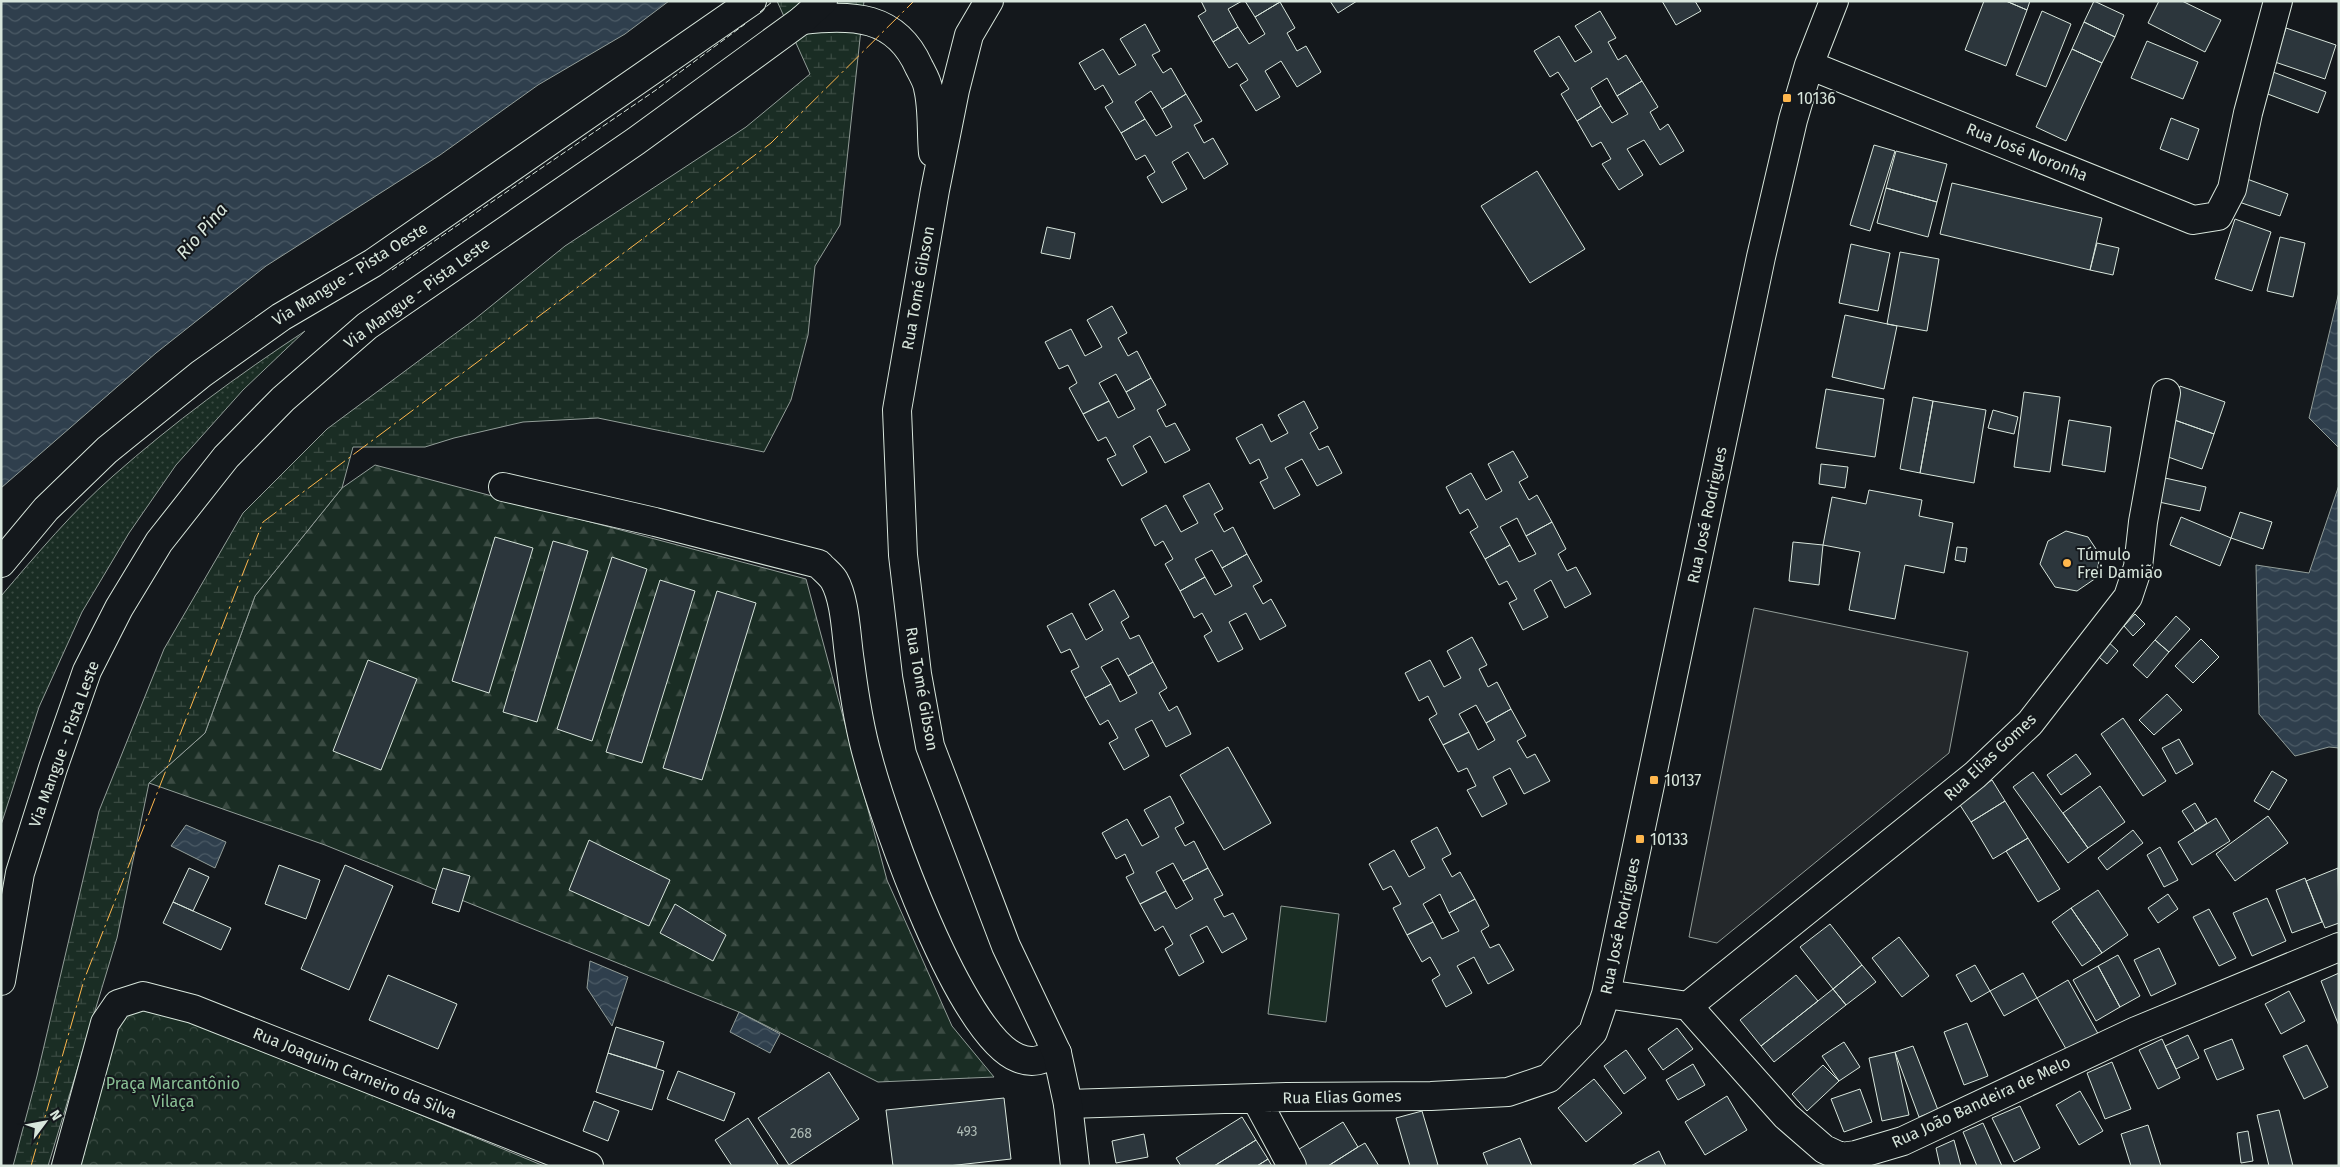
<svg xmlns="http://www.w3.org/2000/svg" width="2340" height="1167" font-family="'Fira Sans',sans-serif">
<defs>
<pattern id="grass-dots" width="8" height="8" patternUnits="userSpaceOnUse" patternTransform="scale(1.25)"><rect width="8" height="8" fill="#1a2d24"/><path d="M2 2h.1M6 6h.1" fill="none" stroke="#3b4b43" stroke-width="1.8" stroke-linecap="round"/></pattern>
<pattern id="forest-firs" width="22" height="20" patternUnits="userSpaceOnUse" patternTransform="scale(1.25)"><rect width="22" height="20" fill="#1a2d24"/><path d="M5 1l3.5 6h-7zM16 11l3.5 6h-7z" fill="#3b4b43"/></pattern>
<pattern id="wetland-marsh" width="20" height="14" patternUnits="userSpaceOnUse" patternTransform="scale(1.25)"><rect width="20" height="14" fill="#1a2d24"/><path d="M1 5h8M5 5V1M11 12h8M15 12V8" fill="none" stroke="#3b4b43"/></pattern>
<pattern id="park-crowns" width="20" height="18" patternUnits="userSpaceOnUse" patternTransform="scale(1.25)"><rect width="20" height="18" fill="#1a2d24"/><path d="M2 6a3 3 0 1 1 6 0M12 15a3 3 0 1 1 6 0" fill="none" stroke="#3b4b43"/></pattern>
<pattern id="water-waves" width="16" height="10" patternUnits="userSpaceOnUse" patternTransform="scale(1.25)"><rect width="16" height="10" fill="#2f3f4d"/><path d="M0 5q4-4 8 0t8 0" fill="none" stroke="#4c5b66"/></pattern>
</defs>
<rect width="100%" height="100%" fill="#14181c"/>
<path fill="url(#grass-dots)" stroke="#939e99" d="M305 331 243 390 176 465 129 533 82 612 39 707 1 825V596C37 554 72 512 113 476 173 423 238 375 305 331Z"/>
<path fill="url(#forest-firs)" stroke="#939e99" d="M375 465 806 579 887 880 952 1026 994 1077 878 1082 739 1012 325 845 149 783 205 733 255 596 342 488Z"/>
<path fill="url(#wetland-marsh)" stroke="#939e99" d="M777 1H864L840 225 815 266 808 335 791 400 764 452 598 418 523 422 454 438 425 447H353L342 488 255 596 205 733 149 783 117 938 48 1166H13L37 1076 99 811 164 649 243 513 327 429 475 319 565 246 746 127 810 74Z"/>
<path fill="url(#park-crowns)" stroke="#939e99" d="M133 1008 165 1009 544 1166H71L121 1018Z"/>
<path fill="#1a2d24" stroke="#939e99" d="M1281 906 1339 914 1326 1022 1268 1014Z"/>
<path fill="#24282b" stroke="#939e99" d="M1754 608 1968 652 1949 753 1717 943 1689 937Z"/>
<path fill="url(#water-waves)" stroke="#939e99" d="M1 1H669L625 34 538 85 440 155 266 266 156 353 1 488Z
M2339 292V448L2309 418Z
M2339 485V748L2329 747 2295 756 2259 714 2256 565 2309 573Z
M186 825 226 842 215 868 171 846Z
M590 961 628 977 612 1026 587 988Z
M739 1012 780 1034 770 1053 730 1032Z"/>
<path fill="#2c363c" stroke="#d8e6dc" d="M1201 1H1242L1228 9 1238 27 1213 42 1198 16 1206 11Z
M1245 1H1279L1280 2 1255 17Z
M1330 1H1357L1338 13Z
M1662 1H1695L1701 11 1676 25Z
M1984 1H2006L2027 10 2006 66 1965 50Z
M2006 1H2030L2027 10Z
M2094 1 2124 15 2115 37 2084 22Z
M2159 1H2182L2221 20 2205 52 2148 23Z
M1280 2 1295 28 1287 33 1297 51 1306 46 1321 72 1297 87 1281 61 1265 71 1280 97 1256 111 1240 85 1248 80 1237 63 1229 68 1213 42 1238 27 1249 44 1265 34 1255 17Z
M1600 11 1616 38 1608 42 1618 60 1626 55 1642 81 1617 96 1607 78 1591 88 1601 106 1577 121 1561 94 1569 89 1558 72 1550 77 1534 51 1559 36 1575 62 1592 52 1575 26Z
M2042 11 2071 24 2046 87 2016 75Z
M2084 22 2115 37 2102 63 2072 49Z
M1145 24 1160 51 1152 55 1163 73 1171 68 1186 94 1162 109 1151 91 1135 102 1145 119 1121 133 1105 107 1113 102 1103 85 1095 90 1079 63 1103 49 1119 75 1136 65 1120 39Z
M2286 28 2336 45 2325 79 2275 62Z
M2147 41 2198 62 2183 99 2131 78Z
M2072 49 2102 63 2066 141 2036 127Z
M2273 72 2326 92 2318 113 2265 93Z
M1642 81 1658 107 1650 112 1660 130 1668 124 1684 151 1660 165 1644 140 1627 149 1643 175 1619 190 1602 164 1611 159 1601 142 1592 147 1577 121 1601 106 1612 123 1628 114 1617 96Z
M1186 94 1202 121 1194 125 1204 143 1213 138 1228 164 1204 179 1188 152 1172 162 1187 189 1162 203 1147 177 1155 172 1145 155 1136 160 1121 133 1145 119 1156 136 1172 127 1162 109Z
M2171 118 2199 129 2188 160 2160 149Z
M1874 145 1895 151 1870 231 1850 225Z
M1896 151 1947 164 1937 202 1886 188Z
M1537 171 1585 249 1530 283 1481 206Z
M2247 179 2288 194 2280 216 2239 202Z
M1952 183 2102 218 2090 270 1940 234Z
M1886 188 1937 202 1928 237 1877 223Z
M2235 219 2271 232 2252 291 2215 279Z
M1047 227 1075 233 1070 259 1041 253Z
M2280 237 2305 243 2293 297 2267 291Z
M2097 243 2119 248 2113 275 2090 270Z
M1851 244 1890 253 1878 311 1839 303Z
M1900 252 1939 259 1927 331 1887 324Z
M1112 306 1127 333 1118 338 1128 356 1137 351 1151 378 1126 392 1116 374 1099 383 1109 401 1083 414 1069 388 1077 383 1068 365 1059 369 1045 342 1071 329 1085 356 1102 347 1087 320Z
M1845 315 1897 326 1884 389 1832 377Z
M1151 378 1166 405 1157 410 1166 427 1175 423 1190 450 1165 463 1150 436 1133 446 1147 472 1122 486 1107 459 1116 455 1106 437 1098 441 1083 414 1109 401 1118 418 1135 409 1126 392Z
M2180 386 2225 402 2214 434 2169 418Z
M1826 389 1884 399 1875 457 1816 448Z
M2024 392 2060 397 2050 472 2014 467Z
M1913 397 1933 401 1920 473 1900 469Z
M1304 401 1318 428 1310 433 1319 450 1328 446 1342 473 1317 486 1302 459 1285 468 1300 495 1274 509 1260 482 1268 478 1259 459 1250 464 1236 438 1262 424 1271 442 1288 433 1278 415Z
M1933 401 1986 410 1974 483 1920 473Z
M1993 410 2018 417 2014 434 1988 428Z
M2169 418 2214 434 2202 469 2157 453Z
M2069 420 2111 427 2105 472 2062 465Z
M1513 451 1528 477 1519 482 1529 500 1537 495 1552 522 1526 536 1517 518 1500 527 1510 545 1485 559 1470 532 1478 527 1468 509 1460 514 1446 487 1471 473 1486 500 1502 491 1488 464Z
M1821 464 1848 467 1845 488 1819 484Z
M2165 478 2206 487 2200 511 2159 502Z
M1209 483 1223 509 1214 514 1224 532 1233 527 1247 554 1222 568 1212 550 1195 559 1205 577 1180 591 1165 564 1173 559 1163 541 1155 546 1141 519 1166 505 1181 532 1198 523 1183 496Z
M1869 490 1922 500 1919 516 1953 523 1944 573 1905 565 1895 619 1849 610 1860 552 1823 545 1832 497 1866 504Z
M2240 512 2272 522 2263 549 2231 538Z
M2181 517 2231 538 2220 566 2170 545Z
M1552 522 1566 549 1558 554 1567 571 1576 567 1591 594 1565 608 1551 580 1534 590 1548 617 1523 630 1509 603 1517 599 1507 581 1499 585 1485 559 1510 545 1519 562 1536 554 1526 536Z
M2066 531 2088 537 2100 555 2096 578 2077 591 2055 587 2040 564 2048 541Z
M495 537 533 548 489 693 452 681Z
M553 541 588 551 537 722 503 712Z
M1793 542 1823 545 1819 585 1789 581Z
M1957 547 1967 548 1965 562 1955 560Z
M1247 554 1262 581 1253 586 1263 604 1271 599 1286 626 1260 640 1246 613 1229 622 1243 649 1218 662 1204 636 1212 631 1202 613 1194 618 1180 591 1205 577 1215 595 1232 586 1222 568Z
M612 557 647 569 592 741 557 729Z
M660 580 695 591 642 763 606 752Z
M1114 590 1129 617 1121 622 1130 639 1139 635 1153 662 1128 676 1118 658 1101 667 1111 684 1085 698 1071 671 1079 667 1070 649 1061 653 1047 626 1072 613 1086 640 1103 630 1089 604Z
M717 591 756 603 702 780 663 768Z
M2135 614 2145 624 2133 636 2124 626Z
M2176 616 2190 629 2169 652 2155 640Z
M1472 637 1487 665 1479 669 1488 687 1497 682 1511 709 1486 723 1476 705 1459 714 1469 732 1443 745 1429 719 1437 714 1428 696 1419 701 1405 673 1430 660 1444 687 1461 678 1447 651Z
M2104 638 2118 651 2107 664 2092 651Z
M2201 639 2219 657 2193 683 2175 666Z
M2155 640 2169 652 2147 678 2133 665Z
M368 660 417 679 381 770 333 751Z
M1153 662 1167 688 1159 693 1169 711 1177 706 1191 734 1166 747 1152 720 1135 729 1149 756 1124 770 1109 743 1118 738 1108 720 1100 725 1085 698 1111 684 1120 702 1137 693 1128 676Z
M2167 694 2182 710 2154 735 2139 720Z
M1511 709 1526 736 1517 741 1527 758 1535 754 1550 781 1524 794 1510 768 1493 777 1507 804 1482 817 1467 790 1476 786 1467 768 1458 772 1443 745 1469 732 1478 750 1495 740 1486 723Z
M2123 718 2166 781 2143 796 2101 734Z
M2179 739 2193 764 2176 774 2162 748Z
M1228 747 1271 823 1224 850 1180 775Z
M2076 754 2091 774 2061 795 2047 775Z
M2272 771 2287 780 2269 810 2254 801Z
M2033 772 2088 848 2068 863 2013 787Z
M1992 780 2005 801 1971 822 1958 802Z
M2100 786 2125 822 2088 848 2063 813Z
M1170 796 1184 823 1175 828 1185 846 1194 841 1208 868 1183 881 1173 863 1156 872 1166 891 1140 904 1126 877 1134 873 1125 854 1116 859 1102 833 1127 819 1142 846 1159 837 1144 810Z
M2005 801 2028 838 1993 859 1971 822Z
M2195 803 2207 823 2195 831 2182 811Z
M2268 816 2288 843 2235 881 2216 854Z
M2216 818 2230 841 2192 865 2178 842Z
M1437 827 1451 854 1442 859 1452 877 1460 872 1475 899 1449 913 1440 894 1423 904 1433 922 1407 935 1393 908 1401 904 1391 886 1383 890 1369 864 1394 850 1409 877 1425 868 1411 841Z
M2133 830 2143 843 2107 870 2098 858Z
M2028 838 2060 889 2038 902 2006 851Z
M589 840 670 880 649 926 569 890Z
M2160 847 2178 880 2164 887 2147 855Z
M279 865 320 880 306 919 265 904Z
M345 865 393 886 349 990 301 969Z
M189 868 209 877 193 911 173 902Z
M443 868 470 876 459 912 432 903Z
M1208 868 1223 895 1214 899 1224 917 1233 913 1247 939 1222 953 1207 926 1190 935 1204 962 1179 976 1165 949 1173 944 1163 926 1155 931 1140 904 1166 891 1176 909 1193 899 1183 881Z
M2338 868 2339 923 2325 928 2306 881Z
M2305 878 2322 922 2292 933 2276 890Z
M2098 890 2128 935 2102 953 2071 908Z
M2168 894 2178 909 2158 923 2148 908Z
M2267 898 2286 941 2252 956 2233 913Z
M1475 899 1489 926 1481 931 1490 948 1499 944 1514 970 1488 984 1474 957 1457 966 1472 993 1446 1007 1432 980 1440 975 1430 957 1422 962 1407 935 1433 922 1442 939 1459 931 1449 913Z
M173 902 231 928 221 950 163 923Z
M675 904 726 935 713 961 660 933Z
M2071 908 2102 953 2082 966 2052 922Z
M2209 909 2236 958 2219 966 2193 917Z
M1830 924 1862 965 1833 989 1800 947Z
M1899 937 1929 976 1902 997 1872 958Z
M2159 948 2176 984 2151 996 2134 960Z
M2118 955 2140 996 2120 1007 2098 966Z
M1862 965 1876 982 1846 1005 1833 989Z
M1975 965 1990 991 1971 1002 1956 975Z
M2098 966 2120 1007 2096 1021 2073 980Z
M2023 973 2037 998 2004 1016 1990 991Z
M2339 973V1026L2321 981Z
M388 975 457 1004 438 1049 369 1020Z
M1796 975 1818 1001 1761 1046 1740 1020Z
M2068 980 2101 1039 2070 1056 2037 998Z
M1833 989 1846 1005 1774 1062 1761 1046Z
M2289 991 2305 1021 2281 1034 2265 1004Z
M1967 1023 1988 1076 1964 1085 1944 1032Z
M616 1027 664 1042 656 1068 608 1053Z
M1677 1028 1693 1049 1663 1070 1648 1049Z
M2188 1035 2199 1058 2176 1069 2165 1046Z
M2162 1039 2180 1078 2158 1089 2139 1050Z
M2232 1039 2244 1069 2217 1080 2204 1050Z
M1844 1042 1860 1067 1839 1081 1822 1056Z
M2307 1045 2328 1087 2304 1099 2283 1056Z
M1913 1046 1938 1110 1919 1117 1895 1052Z
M1626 1050 1646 1078 1624 1094 1604 1066Z
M1895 1052 1909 1115 1882 1121 1869 1058Z
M608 1053 664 1071 652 1110 596 1092Z
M2112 1062 2131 1109 2105 1119 2087 1073Z
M1693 1064 1705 1085 1678 1100 1666 1080Z
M1823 1065 1839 1081 1807 1111 1792 1094Z
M678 1071 735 1093 724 1121 667 1099Z
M829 1072 859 1119 789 1165 758 1118Z
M1594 1079 1622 1113 1586 1142 1558 1108Z
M1860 1089 1872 1122 1844 1132 1831 1099Z
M2080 1091 2103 1131 2079 1145 2056 1105Z
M1727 1096 1747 1130 1705 1155 1685 1122Z
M1004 1098 1011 1159 948 1166H893L886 1110Z
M594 1101 619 1111 608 1141 583 1131Z
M2020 1106 2040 1148 2014 1162 1992 1118Z
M2279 1110 2293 1166H2269L2257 1115Z
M1422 1111 1438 1165 1434 1166H1410L1396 1118Z
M1242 1117 1256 1140 1214 1166H1181L1176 1158Z
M748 1118 779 1166H732L715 1140Z
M1343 1122 1358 1147 1328 1166H1305L1296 1151Z
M1983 1123 2002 1166H1977L1963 1132Z
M2148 1125 2161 1166H2131L2121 1134Z
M2248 1131 2253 1161 2241 1163 2237 1133Z
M1144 1134 1148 1157 1116 1163 1112 1141Z
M1520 1138 1532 1166H1488L1483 1153Z
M1256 1140 1268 1159 1257 1166H1214Z
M1954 1140 1961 1166H1940L1936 1148Z
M1365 1143 1379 1166H1328L1358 1147Z
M1659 1151 1666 1166H1631Z
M1268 1159 1272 1166H1257Z"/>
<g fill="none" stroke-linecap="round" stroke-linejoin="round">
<g stroke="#d8e6dc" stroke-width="30">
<path id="minor" d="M1809 65 2193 220 2218 216 2232 189 2248 113 2278 1
M503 487 655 522 819 564C823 569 830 574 834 580 846 601 846 638 850 662 854 693 859 727 868 758 884 819 960 1036 1018 1058 1033 1064 1042 1060 1057 1053
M1606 994 1688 1006 1786 1116 1824 1149 1841 1157 1856 1155 1903 1141 2136 1031 2339 947
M1688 1006 1975 775 2030 723 2128 597 2138 567 2143 522 2166 393
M1256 1099 1292 1166
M1068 1104 1287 1097 1431 1096 1508 1092 1549 1078 1593 1032 1606 994 1761 257 1793 120 1809 65 1834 1
M66 1166 105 1023 118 1004 143 996 193 1009 589 1166"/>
</g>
<g stroke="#d8e6dc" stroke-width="30">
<path id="tertiary" d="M989 1 969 35 955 90 935 190 897 410 903 555 917 674 930 746 1006 946 1057 1053 1068 1104 1075 1166
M802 20C852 14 896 15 919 67 922 73 927 81 928 88 933 108 931 132 933 153"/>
</g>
<g stroke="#d8e6dc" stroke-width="30">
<path id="primary" d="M1 563 46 509 107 450 201 374 281 317 373 263 752 1
M1 981 20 873 53 768 87 671 119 608 159 542 226 457 283 399 367 326 636 141 802 20 823 1"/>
</g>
<use href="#minor" stroke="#14181c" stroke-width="28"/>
<use href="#tertiary" stroke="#14181c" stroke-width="28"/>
<use href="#primary" stroke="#14181c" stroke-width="28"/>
<path stroke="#d8e6dc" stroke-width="1" stroke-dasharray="6 2.5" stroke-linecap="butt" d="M760 12 773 1
M392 270 656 90 745 24"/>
<path stroke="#ffb74d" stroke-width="1" stroke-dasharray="18 4 2.5 4" stroke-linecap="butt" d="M31 1166 84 980 263 522 771 143 914 1"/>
</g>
<g fill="#ffb74d" stroke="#14181c" stroke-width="2">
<rect x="1782" y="93" width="10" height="10" rx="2.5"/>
<circle cx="2067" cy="563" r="5"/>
<rect x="1649" y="775" width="10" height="10" rx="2.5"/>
<rect x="1635" y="834" width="10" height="10" rx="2.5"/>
</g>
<g text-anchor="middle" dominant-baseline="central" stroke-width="4" stroke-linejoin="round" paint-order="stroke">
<g font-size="14" fill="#adbab4">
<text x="967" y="1131">493</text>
<text x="801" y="1133">268</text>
</g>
<g font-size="16" fill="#d8e6dc" stroke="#14181c" text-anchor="start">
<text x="1797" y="98">10136</text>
<text x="2077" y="554">Túmulo<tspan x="2077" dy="18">Frei Damião</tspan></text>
<text x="1664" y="780">10137</text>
<text x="1650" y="839">10133</text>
</g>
<g font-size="16" fill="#d8e6dc" stroke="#14181c">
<text transform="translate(2027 152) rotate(22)">Rua José Noronha</text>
<text transform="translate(350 274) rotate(-32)">Via Mangue - Pista Oeste</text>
<text transform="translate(918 288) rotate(-80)">Rua Tomé Gibson</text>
<text transform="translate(417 293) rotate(-36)">Via Mangue - Pista Leste</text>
<text transform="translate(1707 515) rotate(-78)">Rua José Rodrigues</text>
<text transform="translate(922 689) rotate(80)">Rua Tomé Gibson</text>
<text transform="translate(64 744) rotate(-70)">Via Mangue - Pista Leste</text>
<text transform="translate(1990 757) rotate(-43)">Rua Elias Gomes</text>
<text transform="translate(1620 926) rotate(-78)">Rua José Rodrigues</text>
<text transform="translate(355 1073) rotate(22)">Rua Joaquim Carneiro da Silva</text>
<text transform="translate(1342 1097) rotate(-1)">Rua Elias Gomes</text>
<text transform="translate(1981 1102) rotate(-25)">Rua João Bandeira de Melo</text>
</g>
<g font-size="16" fill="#8ac095" stroke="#14181c">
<text x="173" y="1083">Praça Marcantônio<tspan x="173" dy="18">Vilaça</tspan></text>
</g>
<g font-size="18" font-style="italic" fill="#d8e6dc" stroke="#14181c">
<text transform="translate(202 231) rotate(-49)">Rio Pina</text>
</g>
</g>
<rect width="2340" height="1167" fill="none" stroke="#d8e6dc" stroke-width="5"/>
<g transform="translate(45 1122) rotate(58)" stroke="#14181c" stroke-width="4" paint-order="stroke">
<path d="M0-4L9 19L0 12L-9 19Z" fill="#d8e6dc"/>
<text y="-8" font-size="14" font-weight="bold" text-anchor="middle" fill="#d8e6dc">N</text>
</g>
</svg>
